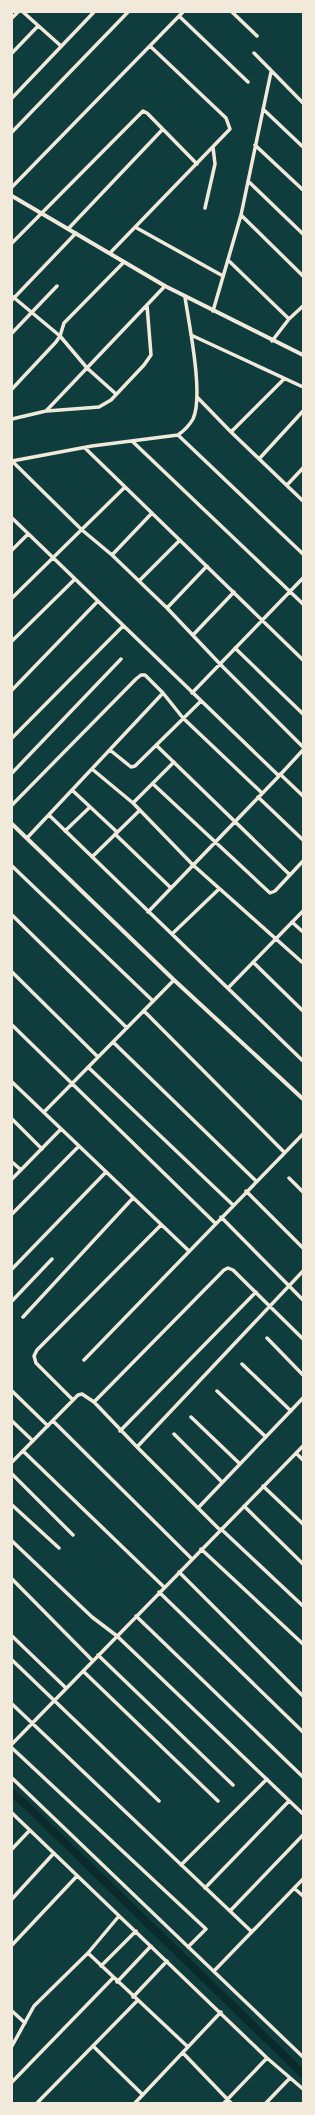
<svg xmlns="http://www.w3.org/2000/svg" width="315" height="2115" font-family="'Asap Condensed',sans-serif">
<rect width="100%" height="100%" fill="#0f3d3e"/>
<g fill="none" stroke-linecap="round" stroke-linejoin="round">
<path stroke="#0a2a2b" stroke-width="8" d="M12 1793 22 1801 303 2074"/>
<path stroke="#f1e9da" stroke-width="3.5" d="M23 12 61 46
M232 12 257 36
M179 16 248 82
M12 18 18 12
M12 53 38 26
M254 53 303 103
M12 98 94 12
M263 109 303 147
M12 132 128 12
M255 145 303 190
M248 181 303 234
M12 187 183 12
M205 208 215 164 213 147
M241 215 303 276
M135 227 223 276
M68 229 162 130
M12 243 143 111 147 113 197 164
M110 253 230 129 226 118 150 46
M229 261 289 319
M12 296 60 336 87 368 116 394
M12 300 76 233
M213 311 241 215 271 72
M12 333 57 286
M191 335 303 387
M272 341 289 319 303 306
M12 389 56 342 60 336 64 323 124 262
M197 397 231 432 303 501
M47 411 99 407 111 400 144 365 151 355 147 305
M12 419 46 411 165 286
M231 432 284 379
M178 435 303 554
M132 441 303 604
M85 448 303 660
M259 459 303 411
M12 461 82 530 112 555 167 608 220 664 303 747
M12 461 92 446 178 435C185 430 189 426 193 419 204 395 189 325 185 297
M287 485 303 468
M12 518 279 776 303 750
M12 550 28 534
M112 555 152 513
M139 581 180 540
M12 598 125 487
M167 608 207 566
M193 635 234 592
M12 641 75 579
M235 648 303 714
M12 690 98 601
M192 693 303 578
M12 738 123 626
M156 745 290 875
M110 750 131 767 135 766 201 701
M92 769 133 803 193 865 303 963
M12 773 121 659
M280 774 303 796
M153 784 270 893 275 891 303 861
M72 790 117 832
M258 797 303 840
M133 803 174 762
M12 805 136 679 141 675H145L163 693 183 718 262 793
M49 815 303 1061
M65 831 90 807
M115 834 171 888
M27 838 163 693
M92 857 139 811
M12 866 153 1001
M148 912 279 776
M12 915 127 1028
M292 922 303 932
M172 934 219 889
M253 962 303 1011
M12 972 98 1057
M228 988 303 911
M144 1011 284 1152
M12 1025 215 1223
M113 1042 256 1181
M88 1067 233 1205
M12 1082 189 1251
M44 1112 174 980
M12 1119 42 1149
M12 1162 21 1170
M289 1178 303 1192
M12 1179 61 1129
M246 1191 303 1248
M12 1214 79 1146
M221 1217 303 1300
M12 1269 106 1172
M12 1301 52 1259
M23 1317 133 1198
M267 1338 303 1375
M84 1360 303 1134
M242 1364 291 1411
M12 1391 48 1426
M217 1391 266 1437
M73 1400 36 1363 34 1356 37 1350 161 1225
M94 1402 224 1270 228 1268 233 1270 303 1339
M191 1417 240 1464
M12 1421 33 1441
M53 1421 192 1559
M120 1431 256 1292
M174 1434 222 1482
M137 1447 303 1271
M23 1451 164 1587
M296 1453 303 1460
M12 1462 78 1395 82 1394 94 1402 137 1447 220 1530
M12 1474 73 1535
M263 1486 303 1524
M12 1505 59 1548
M244 1506 303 1564
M198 1508 303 1398
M221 1529 303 1606
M12 1541 92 1617 117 1636 303 1814
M201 1549 303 1644
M179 1572 303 1696
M12 1579 92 1660
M159 1592 303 1732
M136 1616 303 1777
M12 1636 66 1688
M98 1655 233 1785
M12 1660 159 1801
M83 1671 218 1801
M12 1704 252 1932
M12 1744 303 1446
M12 1748 206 1929 188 1947
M12 1778 303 2057
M12 1813 267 2058 303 2089
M12 1849 30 1830
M181 1865 267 1779
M205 1888 289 1801
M294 1888 303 1896
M12 1899 54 1853
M230 1911 303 1835
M12 1945 77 1876
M88 1953 188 2047
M101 1966 136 1931
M214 1971 303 1879
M117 1982 151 1946
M133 1997 167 1961
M12 2011 25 2023
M12 2046 34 2006 88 1953 119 1916
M93 2046 143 2095
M183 2053 231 2103
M12 2082 113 1978
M37 2103 137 2001
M135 2103 221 2012
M224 2103 267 2058
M266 2103 290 2078"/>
<path stroke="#f1e9da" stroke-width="4" d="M12 196 165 286 303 355
M12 824 174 980 303 1099"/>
</g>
<rect width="315" height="2115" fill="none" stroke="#f1e9da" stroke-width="26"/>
</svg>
